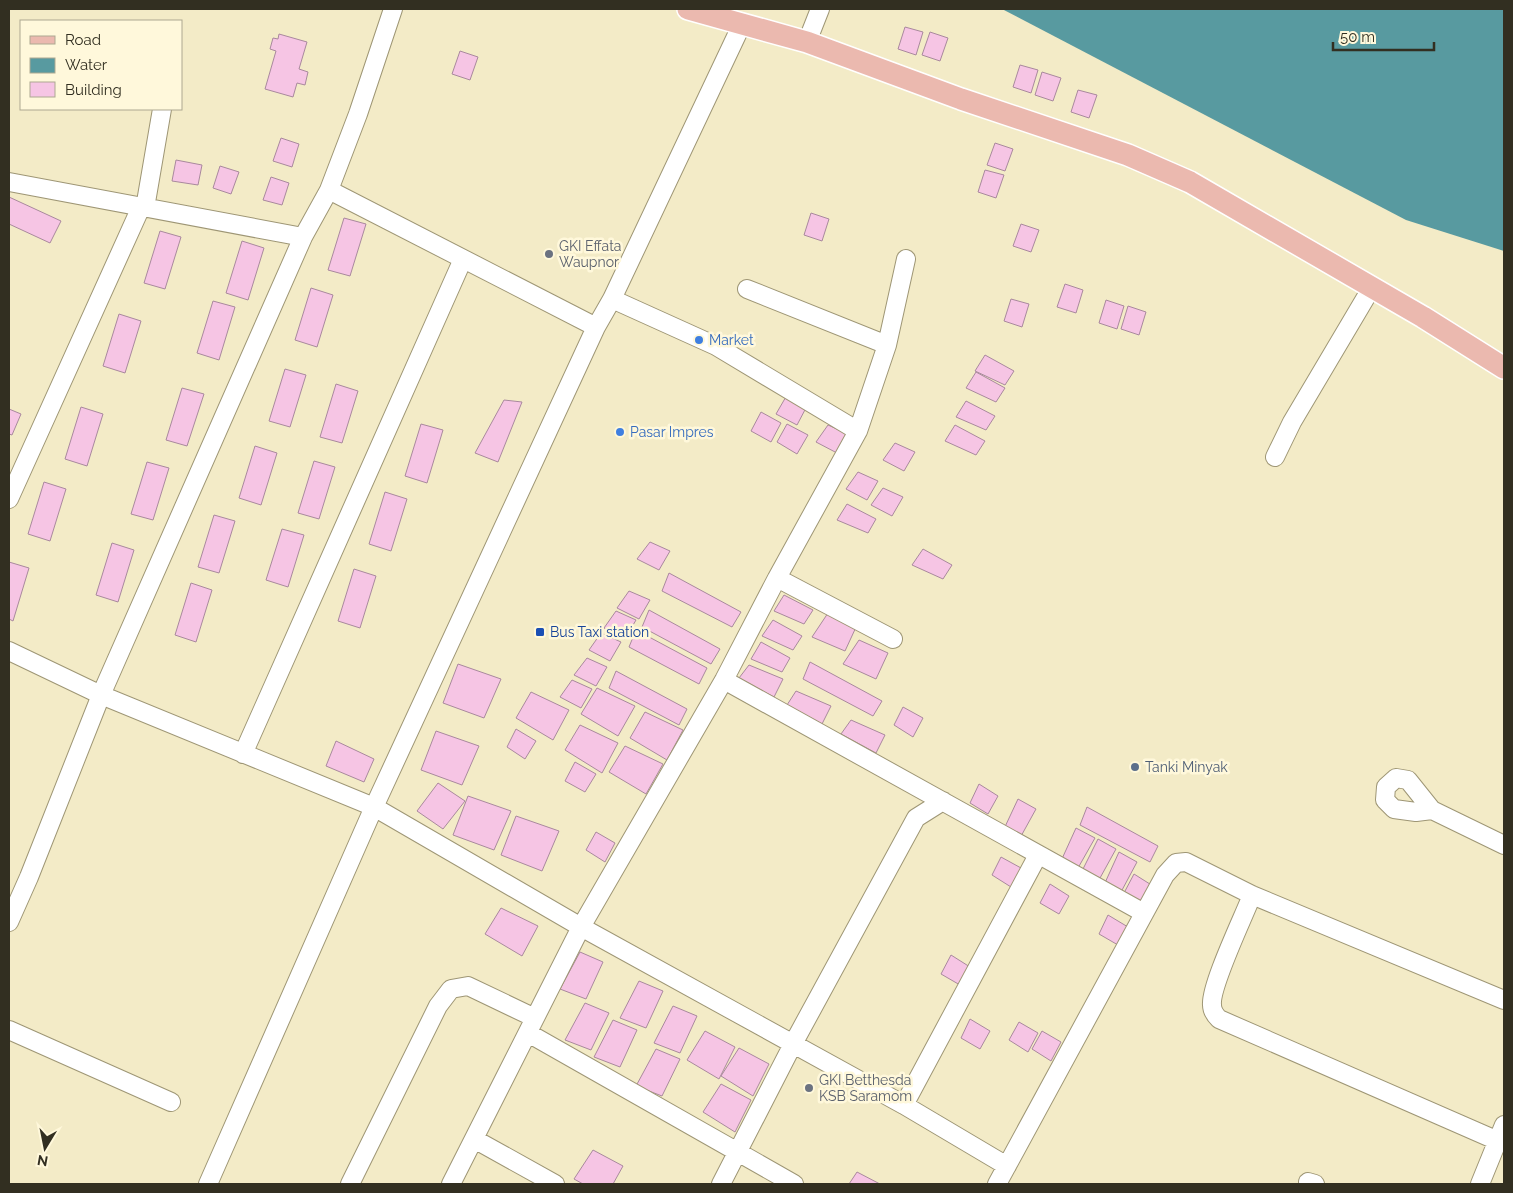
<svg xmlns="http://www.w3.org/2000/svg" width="1513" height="1193" font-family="Raleway,sans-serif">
<rect width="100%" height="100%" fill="#f3ebc7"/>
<path fill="#589aa0" d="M1002 9H1504V251L1406 220Z"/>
<path fill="#f6c5e4" stroke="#a9899d" d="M905 27 923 32 916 55 898 49Z
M930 32 948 38 940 61 922 55Z
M279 34 307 42 299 69 308 72 305 85 297 83 293 97 265 89 276 51 270 49 273 38 278 39Z
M460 51 478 57 470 80 452 74Z
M1020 65 1038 70 1031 93 1013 87Z
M1042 72 1061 78 1053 101 1035 95Z
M1078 90 1097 95 1089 118 1071 112Z
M281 138 299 144 292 167 273 161Z
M995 143 1013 149 1005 171 987 165Z
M176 160 202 165 198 185 172 181Z
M220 166 239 172 231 194 213 188Z
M985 170 1004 175 996 198 978 192Z
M271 177 289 183 282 205 263 200Z
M9 197 61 221 50 243 9 224Z
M811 213 829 219 822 241 804 235Z
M344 218 366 224 350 276 328 270Z
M1021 224 1039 230 1031 252 1013 246Z
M160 231 181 237 165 289 144 283Z
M242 241 264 248 248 300 226 293Z
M1065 284 1083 290 1076 313 1057 307Z
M311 288 333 295 317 347 295 340Z
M1011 299 1029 304 1022 327 1004 321Z
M1106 300 1124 306 1117 329 1099 323Z
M213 301 235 307 219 360 197 353Z
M1128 306 1146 312 1139 335 1121 329Z
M119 314 141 321 125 373 103 366Z
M985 355 1014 371 1005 385 975 371Z
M285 369 306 375 290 427 269 421Z
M976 372 1005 388 996 402 966 388Z
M336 384 358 391 342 443 320 437Z
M182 388 204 394 187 446 166 440Z
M787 395 807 406 797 425 776 414Z
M504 400 522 402 498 462 475 453Z
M966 401 995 416 986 430 956 417Z
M81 407 103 414 87 466 65 459Z
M9 409 21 414 12 435 9 434Z
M761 412 781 423 771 442 751 431Z
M421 424 443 430 427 483 405 476Z
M787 424 808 435 797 454 777 442Z
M828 425 848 434 837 453 816 442Z
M955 425 985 441 976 455 945 441Z
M895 443 915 452 904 471 883 460Z
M255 446 277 453 261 505 239 498Z
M314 461 335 467 319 519 298 513Z
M147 462 169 468 153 520 131 514Z
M858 472 878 481 867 500 846 489Z
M44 482 66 489 50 541 28 534Z
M883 488 903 497 892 516 871 505Z
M385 492 407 499 391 551 369 544Z
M847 504 876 519 868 533 837 520Z
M214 515 235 521 219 573 198 567Z
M282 529 304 535 288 587 266 580Z
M650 542 670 551 659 570 637 559Z
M112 543 134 550 118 602 96 595Z
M923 549 952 565 943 579 912 565Z
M9 562 29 568 13 621 9 619Z
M354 569 376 576 360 628 338 621Z
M669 573 741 612 732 627 662 591Z
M191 583 212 590 196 642 175 635Z
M629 591 650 600 639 619 617 608Z
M784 595 813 610 804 624 774 611Z
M649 610 720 649 711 664 642 627Z
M616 611 636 620 625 639 604 628Z
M828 613 857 625 845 651 812 637Z
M773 620 802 636 793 650 762 636Z
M636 630 707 668 699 684 629 647Z
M601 633 621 642 610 661 589 650Z
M859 640 888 653 876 679 843 664Z
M761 642 790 658 782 672 751 659Z
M587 658 607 667 596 686 574 675Z
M810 662 882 701 873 716 803 679Z
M458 664 501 679 484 718 443 703Z
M749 665 783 679 774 697 739 678Z
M616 671 687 709 679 725 609 688Z
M572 680 592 689 581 708 560 697Z
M597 688 635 706 618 736 581 714Z
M796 691 831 706 822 724 787 705Z
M531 692 569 710 553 740 516 718Z
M903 707 923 718 913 737 894 725Z
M645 712 683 730 667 760 630 738Z
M851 720 885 735 876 753 841 734Z
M580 725 618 743 602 773 565 750Z
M516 729 536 741 525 759 507 747Z
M436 731 479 746 462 785 421 770Z
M336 741 374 759 364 782 326 766Z
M625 746 663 764 646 794 609 772Z
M575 762 596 774 585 792 565 781Z
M438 783 465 801 443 829 417 811Z
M979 784 998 796 988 814 970 803Z
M468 796 511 811 494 850 453 835Z
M1018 799 1036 809 1020 838 1003 831Z
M1087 807 1158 846 1150 862 1080 825Z
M516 816 559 831 542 871 501 855Z
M1076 828 1095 838 1078 868 1061 861Z
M596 832 615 843 605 862 586 850Z
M1098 839 1116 849 1100 878 1082 871Z
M1119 852 1137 862 1121 892 1104 885Z
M1001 857 1021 868 1011 887 992 875Z
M1134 874 1153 886 1143 905 1124 893Z
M1050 884 1069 896 1059 914 1040 903Z
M501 908 538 926 522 956 485 934Z
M1108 915 1128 927 1118 945 1099 934Z
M580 952 603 962 586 999 560 989Z
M951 955 970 967 960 985 941 974Z
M639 981 663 991 646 1028 620 1018Z
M585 1003 609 1013 591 1050 565 1040Z
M673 1006 697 1016 680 1053 654 1043Z
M970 1019 990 1031 980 1049 961 1038Z
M613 1020 637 1030 620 1067 594 1057Z
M1019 1022 1038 1033 1028 1052 1009 1040Z
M705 1031 735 1047 719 1079 687 1060Z
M1042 1031 1061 1042 1051 1061 1032 1049Z
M739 1048 769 1064 753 1096 721 1076Z
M656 1049 680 1059 662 1096 636 1086Z
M721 1084 751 1100 735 1132 703 1112Z
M593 1150 623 1166 613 1184H583L574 1179Z
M857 1172 880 1184H849Z"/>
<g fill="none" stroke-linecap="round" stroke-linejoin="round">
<g stroke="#9e9675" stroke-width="20">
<path id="minor" d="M807 42 820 9
M9 182 303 237
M329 190 596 327
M145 208 162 109
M747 289 887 345
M612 299 716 346 858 431
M1275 457 1292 422 1372 287
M9 499 141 207
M777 578 893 639
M9 651 101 695 374 807 581 927 904 1105 1007 1166
M724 680 1144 913
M243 754 463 259
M1432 810 1416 812 1394 809 1385 800 1386 787 1396 778 1408 780 1432 810 1504 845
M1252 895C1244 916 1210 986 1212 1005 1212 1011 1215 1015 1219 1019L1498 1141
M9 922 29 877 101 695 303 237 329 190 358 114 393 9
M9 1030 171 1102
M528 1033 794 1184
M904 1105 1038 855
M474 1139 555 1184
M1308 1182 1315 1184
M208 1184 374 807 596 327 612 299 742 24
M350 1184 438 1006 451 989 468 986 535 1018
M451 1184 581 927 724 680 777 578 858 431 887 345 906 259
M721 1184 793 1044 916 818 943 801
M997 1184 1165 875 1176 863 1186 862 1252 895 1504 1000
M1480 1184 1504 1125"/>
</g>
<g stroke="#fff" stroke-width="24">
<path id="major" d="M688 9 807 42 961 99 1128 155 1190 182 1423 317 1504 368"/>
</g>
<use href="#minor" stroke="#fff" stroke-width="18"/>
<use href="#major" stroke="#ebb9af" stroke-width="21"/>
</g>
<g fill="#6b7280" stroke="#fff8db" stroke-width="2">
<circle cx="549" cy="254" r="5"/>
<circle cx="809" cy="1088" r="5"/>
</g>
<g fill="#3f7fe0" stroke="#fff8db" stroke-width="2">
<circle cx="699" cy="340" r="5"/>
<circle cx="620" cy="432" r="5"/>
</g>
<rect fill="#1a4fb4" stroke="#fff8db" stroke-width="2" x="535" y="627" width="10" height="10" rx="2.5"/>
<circle fill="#5c6f8a" stroke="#fff8db" stroke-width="2" cx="1135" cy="767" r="5"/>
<g text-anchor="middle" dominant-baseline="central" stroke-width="5" stroke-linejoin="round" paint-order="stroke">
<g font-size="14" fill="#5b616d" stroke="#fff8db" text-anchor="start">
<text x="559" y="246">GKI Effata<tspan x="559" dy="16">Waupnor</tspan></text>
<text x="819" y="1080">GKI Betthesda<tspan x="819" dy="16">KSB Saramom</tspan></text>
</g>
<g font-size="14" fill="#366cbe" stroke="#fff8db" text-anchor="start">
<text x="709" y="340">Market</text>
<text x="630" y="432">Pasar Impres</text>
</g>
<g font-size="14" fill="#164399" stroke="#fff8db" text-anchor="start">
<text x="550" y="632">Bus Taxi station</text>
</g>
<g font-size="14" fill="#4e5e75" stroke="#fff8db" text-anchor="start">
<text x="1145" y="767">Tanki Minyak</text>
</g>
</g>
<rect width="1513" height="1193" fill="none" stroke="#322f21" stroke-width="20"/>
<rect x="20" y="20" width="162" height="90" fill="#fff8db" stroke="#ada891"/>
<rect x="30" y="36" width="25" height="8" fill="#ebb9af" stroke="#ada891"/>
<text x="65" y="45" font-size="15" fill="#322f21">Road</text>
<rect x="30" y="58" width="25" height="15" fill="#589aa0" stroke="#ada891"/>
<text x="65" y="70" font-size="15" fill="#322f21">Water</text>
<rect x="30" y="82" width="25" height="15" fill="#f6c5e4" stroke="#ada891"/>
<text x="65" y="95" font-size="15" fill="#322f21">Building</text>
<g transform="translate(45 1148) rotate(190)" stroke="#fff8db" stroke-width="4" paint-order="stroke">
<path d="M0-4L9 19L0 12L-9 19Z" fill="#322f21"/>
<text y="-8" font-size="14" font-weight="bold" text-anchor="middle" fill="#322f21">N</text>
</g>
<path d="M1333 42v8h101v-8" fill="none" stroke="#322f21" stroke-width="2.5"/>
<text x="1340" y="42" font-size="15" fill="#322f21" stroke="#fff8db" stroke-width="4" paint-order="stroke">50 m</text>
</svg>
